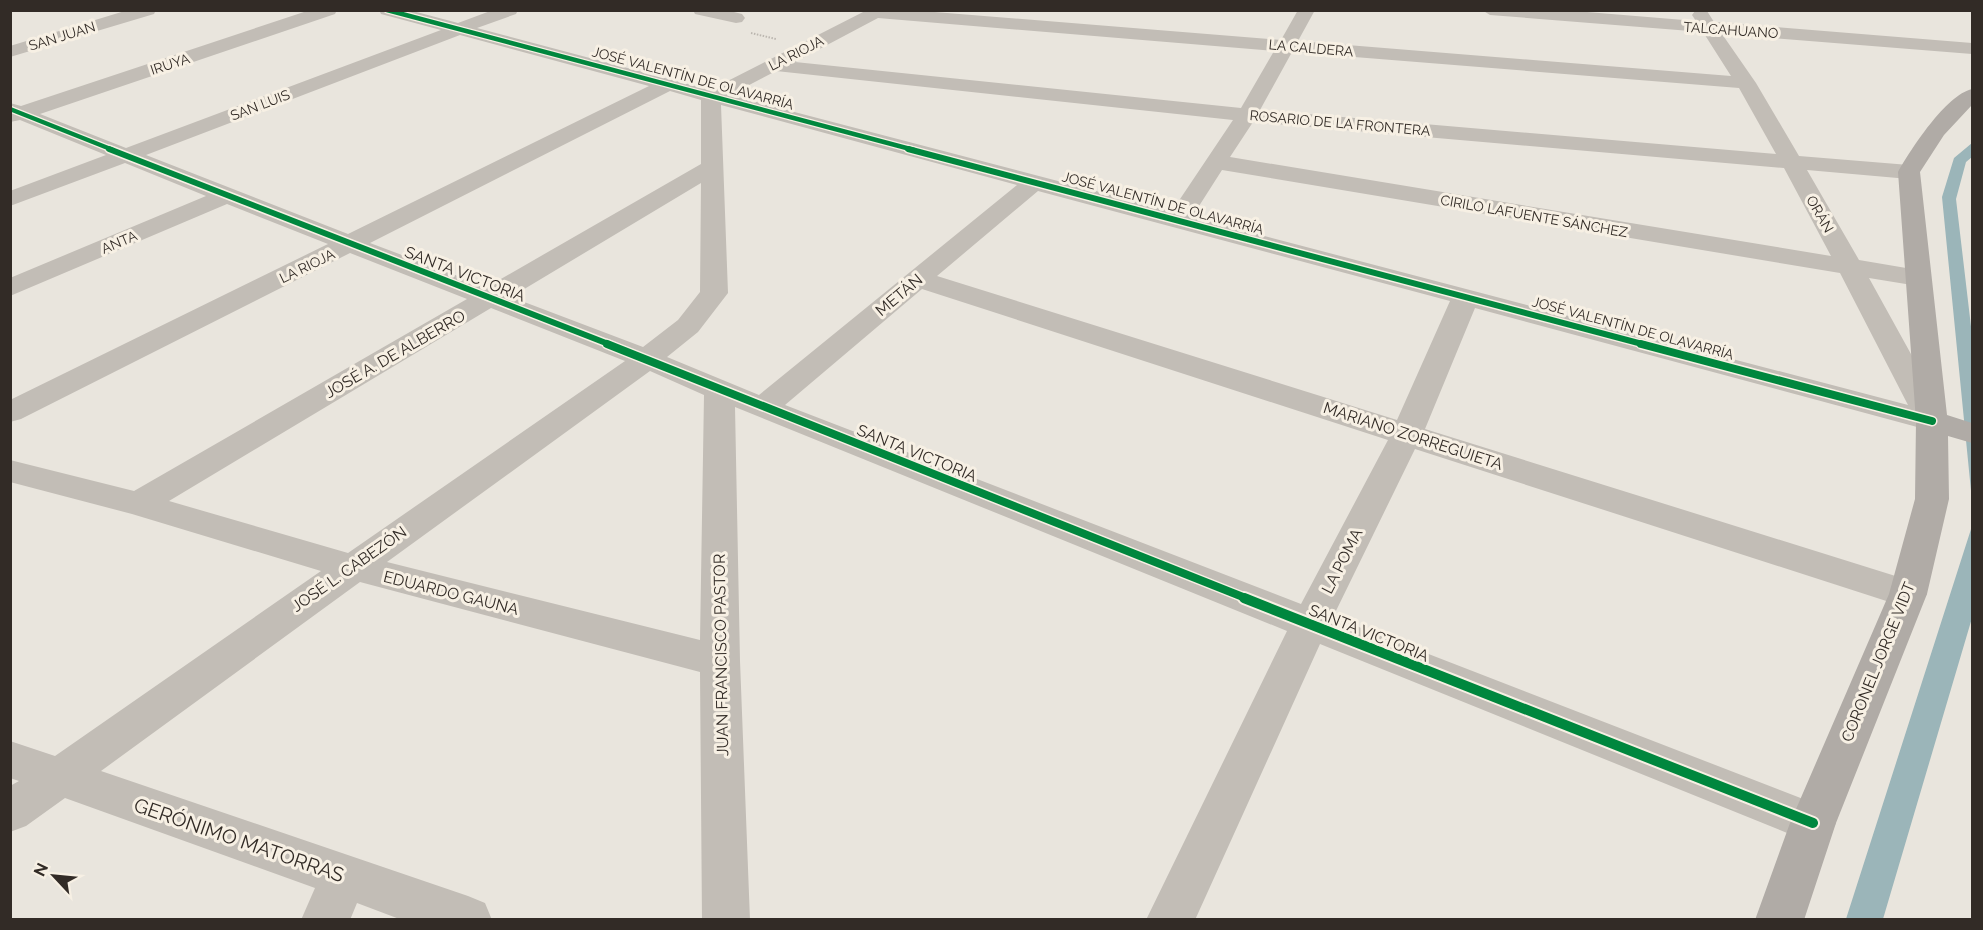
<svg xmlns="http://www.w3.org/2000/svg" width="1983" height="930" font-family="Raleway,sans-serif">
<rect width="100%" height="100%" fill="#e9e5dd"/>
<path fill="#9bb5b9" d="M1972 143V157L1966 162 1956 199 1972 335V501L1942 197 1954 158Z
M1972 526V618L1883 919H1846Z"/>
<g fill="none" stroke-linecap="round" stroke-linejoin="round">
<path stroke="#bbb6af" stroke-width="2" stroke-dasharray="1.5 1.5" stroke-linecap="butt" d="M751 33 776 39"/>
<path fill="#c2bdb6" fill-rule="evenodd" d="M128 10H156L154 14 10 57V46Z
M310 10H337L335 14 40 114 126 148 441 30 381 14 379 10H409L458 23 493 10H518L516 14 477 28 710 90 867 10H910L1281 40 1298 10H1315L1298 41 1731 76 1703 32 1490 15 1482 10H1563L1696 21 1692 15 1695 11H1707L1714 22 1972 43V54L1722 34 1756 83 1799 156 1909 165 1917 167 1920 172 1917 177 1909 179 1807 170 1859 260 1918 270 1927 272 1931 278 1927 284 1918 286 1869 278 1948 421 1943 428 1932 431 1475 308 1425 429 1921 584 1927 594 1921 604 1908 608 1415 449 1333 617 1829 809 1836 823 1829 837 1813 843 1797 837 1320 644 1195 920H1146L1287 631 735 407 740 661 750 920H702L700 672 360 582 101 771 468 896 485 903 492 920H402L357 903 350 920H301L315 888 65 798 26 826 10 832V786L19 781 10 778V741L55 756 321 571 132 514 10 482V460L134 491 467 299 350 253 21 419 10 422V400L328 244 227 204 10 296V278L206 196 125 163 10 206V191L106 155 20 120 10 122V103L21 106ZM878 18 1274 51 1241 108 795 62ZM460 35 649 86 348 234 146 155ZM1292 52 1739 88 1776 154 1260 110ZM776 71 1233 120 1172 211 730 95ZM670 91 701 100V164L487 287 370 243ZM721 105 1017 185 759 395 667 357 698 332 728 293ZM1253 122 1784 168 1831 256 1230 157ZM1222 170 1840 273 1908 405 1192 217ZM701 183 700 292 678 320 643 347 511 297ZM1038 191 1450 301 1397 420 937 276ZM922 289 1388 440 1301 604 785 405ZM491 308 625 361 348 553 169 501ZM650 371 704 395 700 640 387 562Z
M693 10H726L742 14 745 18 742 22 736 23 695 14Z"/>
<path fill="#b0aba6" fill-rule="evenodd" d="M1972 89V105L1944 135 1920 172 1947 415 1972 423V443L1948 436 1949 499 1927 594 1836 823 1804 920H1755L1790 823 1889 594 1915 499 1916 421 1898 172C1911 149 1946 95 1972 89Z"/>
<g stroke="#f7f0e4" stroke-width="7">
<path id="cycleway-far3" d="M387 10 914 150
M10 109 113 150"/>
</g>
<g stroke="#f7f0e4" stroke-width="9">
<path id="cycleway-far2" d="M109 149 611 345
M908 149 1646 345"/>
</g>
<g stroke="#f7f0e4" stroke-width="11">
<path id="cycleway-far1" d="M607 344 1248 599
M1641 344 1932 421"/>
</g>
<g stroke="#f7f0e4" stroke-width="14">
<path id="cycleway" d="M1244 598 1813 823"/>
</g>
<use href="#cycleway-far3" stroke="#00873e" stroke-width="4.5"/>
<use href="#cycleway-far2" stroke="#00873e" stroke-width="6"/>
<use href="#cycleway-far1" stroke="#00873e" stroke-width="8"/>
<use href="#cycleway" stroke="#00873e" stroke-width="10"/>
</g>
<g text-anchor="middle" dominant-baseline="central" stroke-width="6" stroke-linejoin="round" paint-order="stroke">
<g font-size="14" fill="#322b26" stroke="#f7f0e4">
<text transform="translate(1731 30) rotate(4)">TALCAHUANO</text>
<text transform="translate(62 36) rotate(-17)">SAN JUAN</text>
<text transform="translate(1311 48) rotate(5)">LA CALDERA</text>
<text transform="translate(796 53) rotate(-27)">LA RIOJA</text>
<text transform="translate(170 64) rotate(-18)">IRUYA</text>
<text transform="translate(693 78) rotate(15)">JOSÉ VALENTÍN DE OLAVARRÍA</text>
<text transform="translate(260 105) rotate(-21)">SAN LUIS</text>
<text transform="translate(1340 123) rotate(5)">ROSARIO DE LA FRONTERA</text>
<text transform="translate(1163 203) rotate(15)">JOSÉ VALENTÍN DE OLAVARRÍA</text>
<text transform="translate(1820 214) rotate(60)">ORÁN</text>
<text transform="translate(1534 216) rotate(10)">CIRILO LAFUENTE SÁNCHEZ</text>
<text transform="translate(119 242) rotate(-23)">ANTA</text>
<text transform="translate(307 266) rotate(-26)">LA RIOJA</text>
<text transform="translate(1633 328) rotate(15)">JOSÉ VALENTÍN DE OLAVARRÍA</text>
</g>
<g font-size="16" fill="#322b26" stroke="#f7f0e4">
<text transform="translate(465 274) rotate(21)">SANTA VICTORIA</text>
<text transform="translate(899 295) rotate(-40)">METÁN</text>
<text transform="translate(395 354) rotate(-30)">JOSÉ A. DE ALBERRO</text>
<text transform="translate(1413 436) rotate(18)">MARIANO ZORREGUIETA</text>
<text transform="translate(917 453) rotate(22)">SANTA VICTORIA</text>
<text transform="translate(1342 561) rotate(-63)">LA POMA</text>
<text transform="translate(349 569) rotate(-35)">JOSÉ L. CABEZÓN</text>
<text transform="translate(451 593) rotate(14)">EDUARDO GAUNA</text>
<text transform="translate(1369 633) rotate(22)">SANTA VICTORIA</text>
<text transform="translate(721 655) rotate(-91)">JUAN FRANCISCO PASTOR</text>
<text transform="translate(1878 662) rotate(-68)">CORONEL JORGE VIDT</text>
</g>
<g font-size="20" fill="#322b26" stroke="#f7f0e4">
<text transform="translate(239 840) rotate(19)">GERÓNIMO MATORRAS</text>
</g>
</g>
<rect width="1983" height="930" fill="none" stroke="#322b26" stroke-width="24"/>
<g transform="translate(54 876) rotate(296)" stroke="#f7f0e4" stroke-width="4.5" paint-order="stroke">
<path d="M0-4.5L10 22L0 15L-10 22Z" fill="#322b26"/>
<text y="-9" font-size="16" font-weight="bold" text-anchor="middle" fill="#322b26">N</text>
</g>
</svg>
